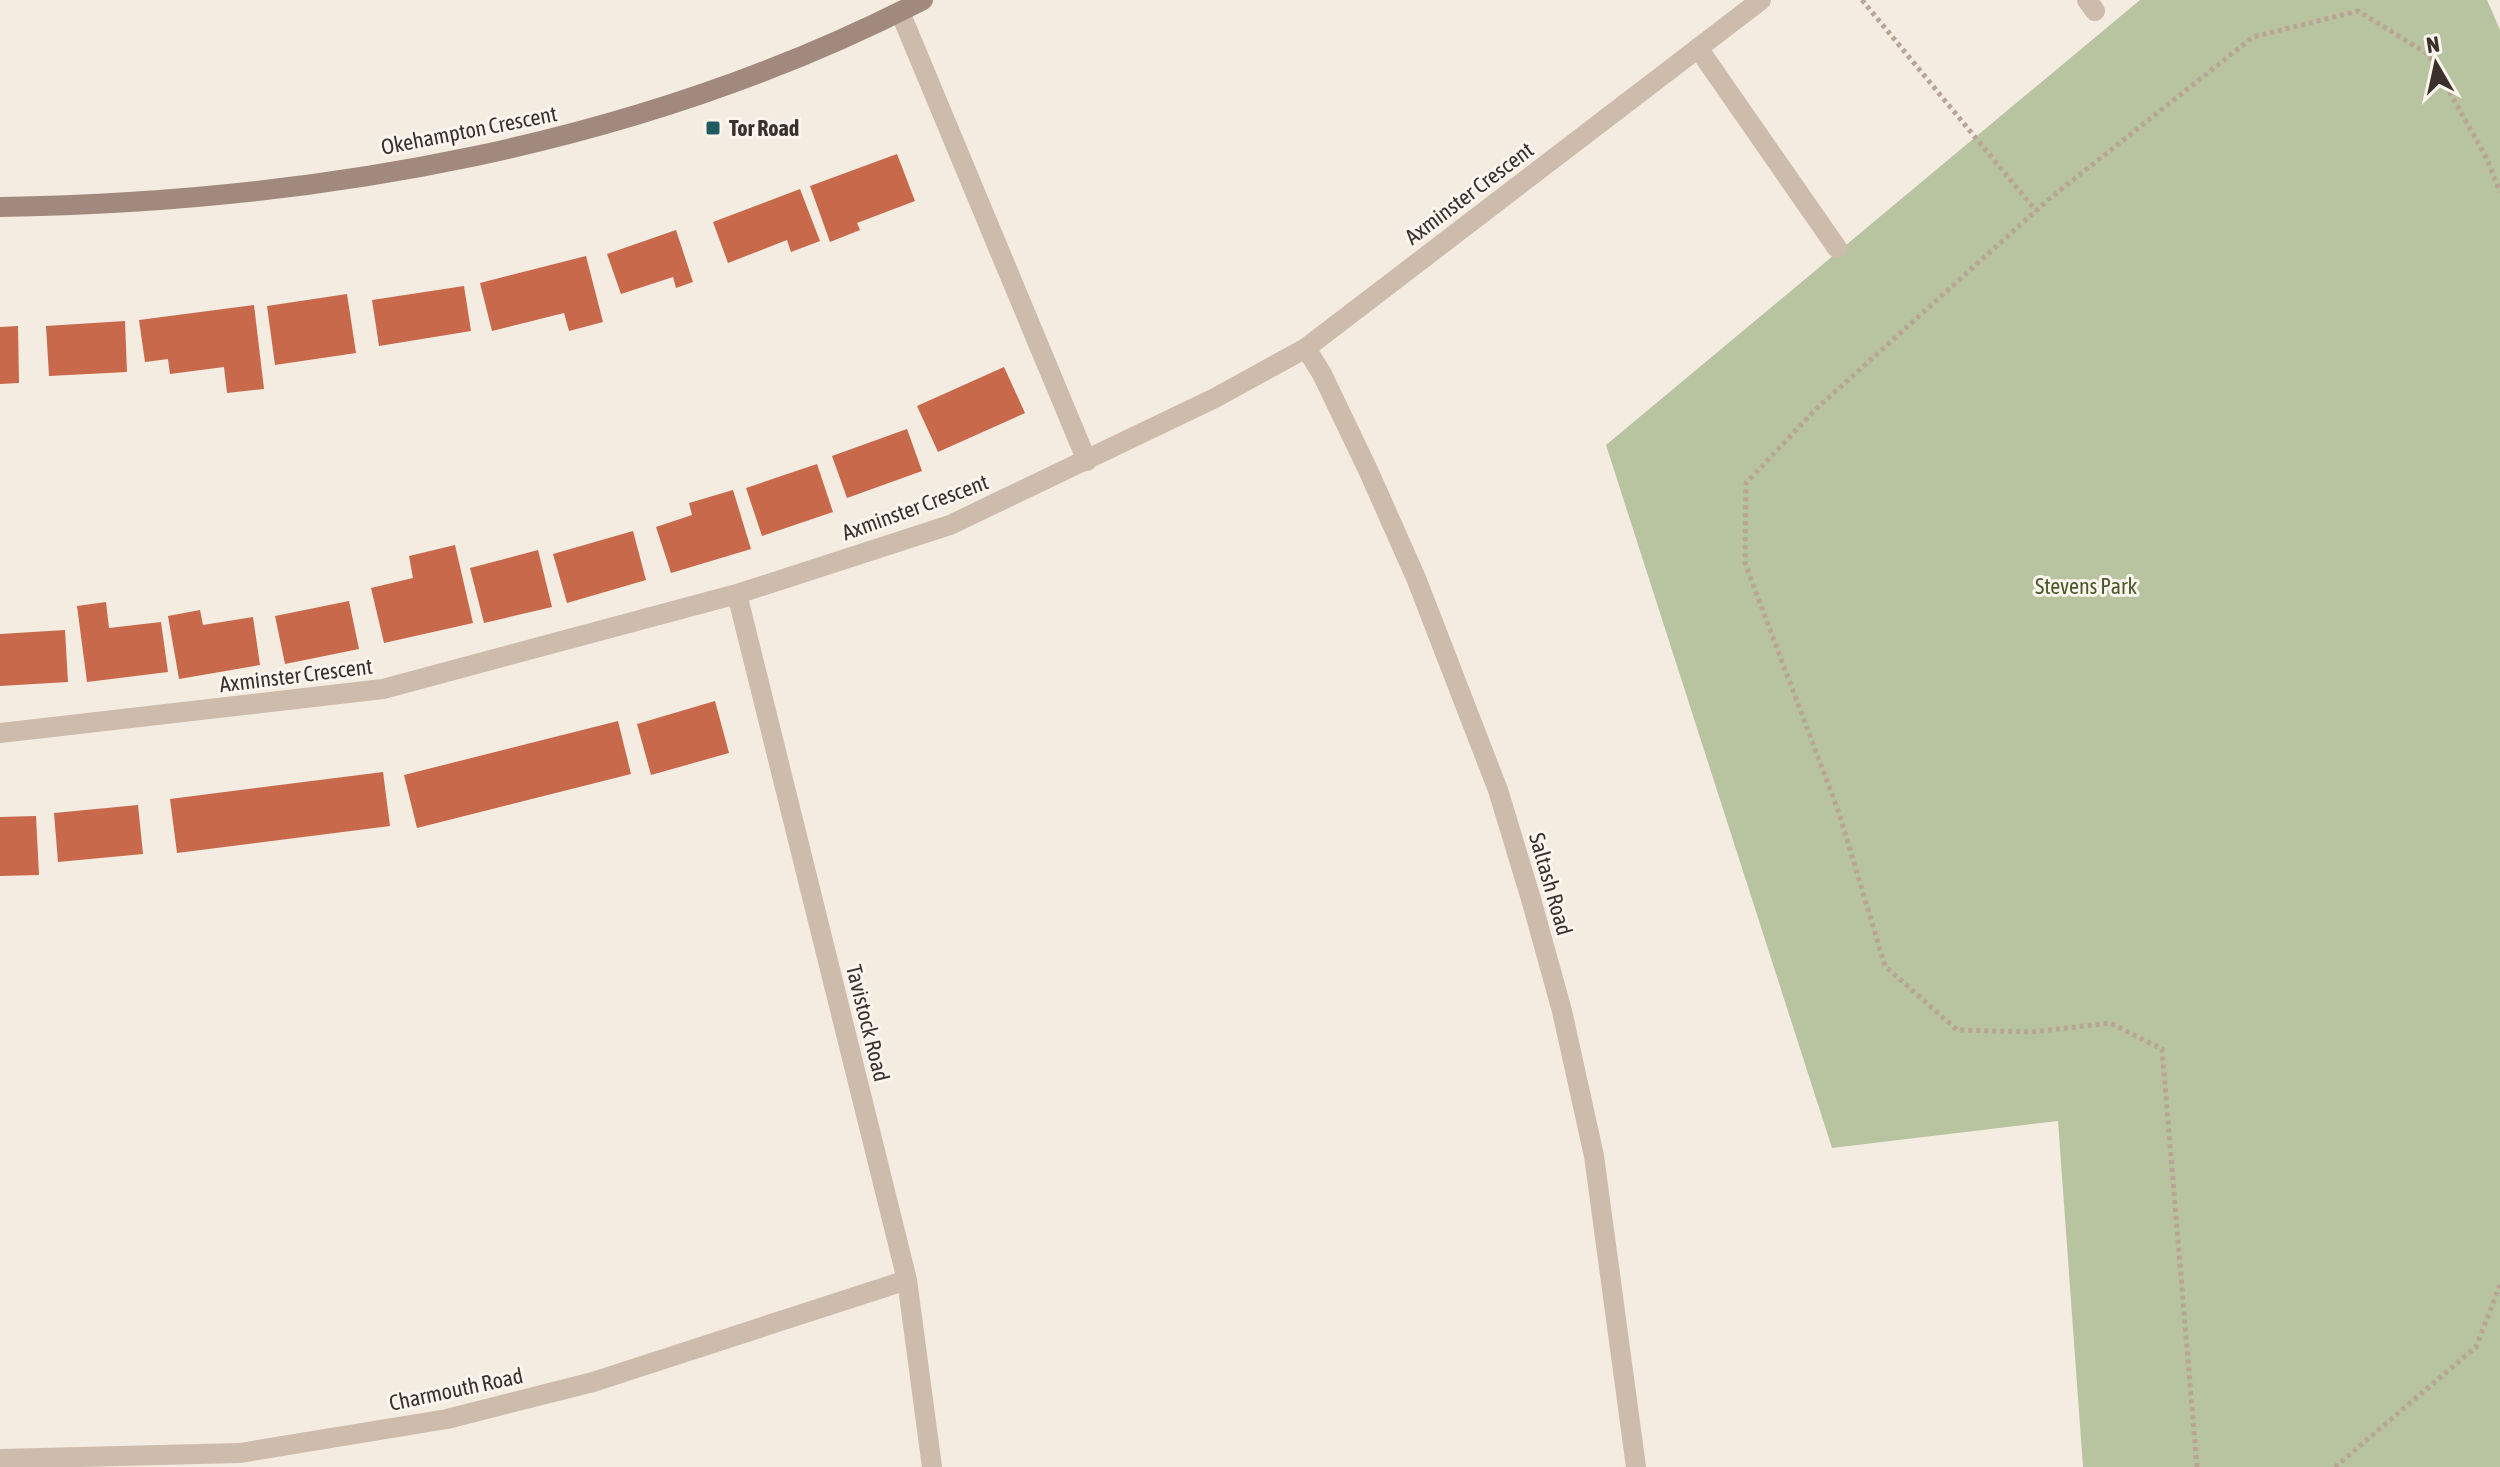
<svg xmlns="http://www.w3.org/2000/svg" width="2500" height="1467" font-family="'Asap Condensed',sans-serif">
<rect width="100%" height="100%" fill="#f4ebe1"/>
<path fill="#b8c4a0" d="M2140 0H2487L2500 30V1467H2083L2058 1121 1832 1148 1606 445Z"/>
<path fill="#c8694b" d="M897 154 915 201 857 223 860 230 830 242 810 186Z
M800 189 820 241 791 252 787 240 728 263 713 222Z
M676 230 693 282 676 288 673 277 621 294 607 254Z
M586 256 603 322 569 331 564 313 492 331 480 283Z
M464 286 471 331 379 346 372 300Z
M347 294 356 353 275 365 267 306Z
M254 305 264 389 227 393 224 367 170 374 168 359 145 362 139 320Z
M125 321 127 372 49 376 46 326Z
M18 326 19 383 0 384V327Z
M1004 367 1025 413 938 452 917 406Z
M907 429 922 471 847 498 832 456Z
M817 464 833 512 762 536 746 488Z
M733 490 751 549 671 573 656 527 692 515 689 503Z
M633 531 646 580 567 603 553 554Z
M455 545 473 623 384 643 371 588 413 578 409 556Z
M538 550 552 607 484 623 470 568Z
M349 601 359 649 285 664 275 616Z
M106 602 109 628 161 622 168 672 87 682 77 606Z
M200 610 203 625 253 617 260 665 179 679 168 616Z
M65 630 68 682 0 686V634Z
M715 701 729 753 651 775 637 724Z
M618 721 631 774 417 828 404 775Z
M383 772 390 826 177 853 170 799Z
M138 805 143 854 58 862 54 813Z
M36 816 39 875 0 876V817Z"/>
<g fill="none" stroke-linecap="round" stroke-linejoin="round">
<path stroke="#b9a596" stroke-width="5" stroke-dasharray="4 4" stroke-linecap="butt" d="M1862 0 2036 211
M2197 1467 2162 1049 2110 1023 2032 1032 1957 1030 1885 966 1839 813 1745 563 1746 483 1817 408 2049 199 2253 37 2358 11 2428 54 2486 157 2500 192
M2335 1467 2476 1347 2500 1285"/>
<path stroke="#cdbbac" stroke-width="20" d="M2087 0 2095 11
M1698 48 1837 248"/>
<path stroke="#cdbbac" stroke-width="20" d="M900 12 1087 461
M1306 348 1322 374 1368 470 1416 578 1498 790 1531 899 1562 1011 1594 1156 1636 1467
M737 594 907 1280 932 1467
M0 733 383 689 737 594 950 525 1215 398 1306 348 1761 0
M0 1459 240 1453 447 1419 593 1382 907 1280"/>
<path stroke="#a18a7d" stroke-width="20" d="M0 207C316 202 640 146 923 0"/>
</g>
<rect fill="#1f5a5e" stroke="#fbf5ee" stroke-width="3" x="705" y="120" width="16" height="16" rx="4"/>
<g text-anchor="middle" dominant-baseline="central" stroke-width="6" stroke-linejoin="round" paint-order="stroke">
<g font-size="22" font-weight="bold" fill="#3b302b" stroke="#fbf5ee" text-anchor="start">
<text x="729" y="128">Tor Road</text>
</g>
<g font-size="22" fill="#3b302b" stroke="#fbf5ee">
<text transform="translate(469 130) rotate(-11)">Okehampton Crescent</text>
<text transform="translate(1469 193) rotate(-37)">Axminster Crescent</text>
<text transform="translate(915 507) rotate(-20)">Axminster Crescent</text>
<text transform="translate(296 675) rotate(-7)">Axminster Crescent</text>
<text transform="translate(1551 884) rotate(74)">Saltash Road</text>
<text transform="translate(868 1023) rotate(76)">Tavistock Road</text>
<text transform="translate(456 1389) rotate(-12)">Charmouth Road</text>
</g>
<g font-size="22" fill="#4a5a2e" stroke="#fbf5ee">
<text x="2086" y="586">Stevens Park</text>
</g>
</g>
<g transform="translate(2436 64) rotate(351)" stroke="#fbf5ee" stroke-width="6" paint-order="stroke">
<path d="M0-6L14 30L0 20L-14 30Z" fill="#3b302b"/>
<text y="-12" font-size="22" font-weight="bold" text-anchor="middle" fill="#3b302b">N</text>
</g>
</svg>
